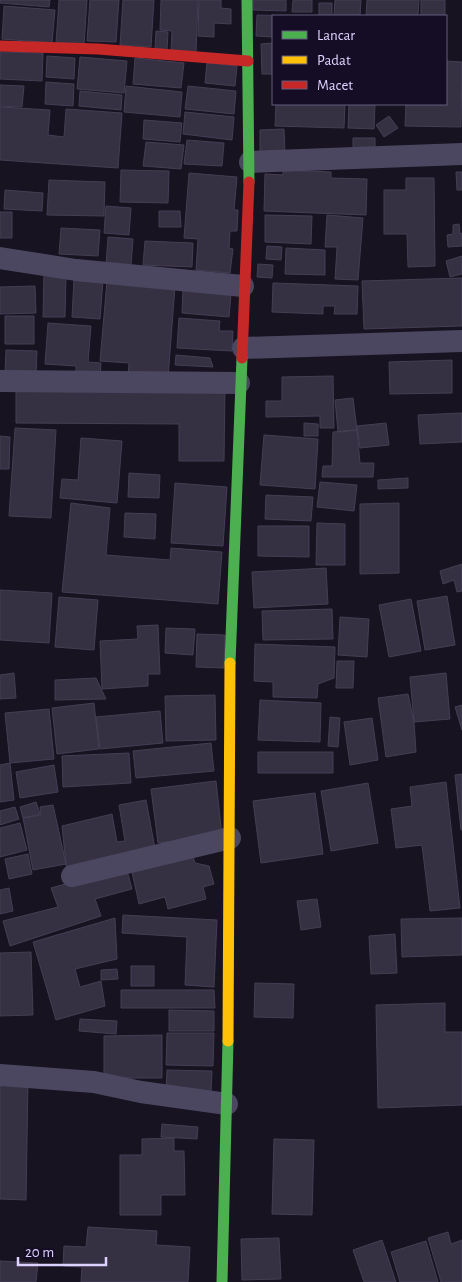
<svg xmlns="http://www.w3.org/2000/svg" width="462" height="1282" font-family="'Alegreya Sans',sans-serif">
<rect width="100%" height="100%" fill="#171320"/>
<path fill="#363142" stroke="#443e54" d="M0 0H50L49 7 0 3Z
M59 0H87L84 45 56 43Z
M90 0H119L116 42 87 41Z
M123 0H154L151 47 120 45Z
M161 0H198L196 52 171 51 172 31 160 30Z
M199 0H221V8L231 9V24L214 23V37L198 36Z
M253 0H286V11L253 10Z
M293 0H312V12H292Z
M335 0H361L360 16H334Z
M367 0H419L418 16H366Z
M421 0H445V16H421Z
M319 3H332V16H319Z
M4 6 55 10 52 43 2 39Z
M257 15 300 16H273V37L256 36Z
M156 31 168 32 167 50 155 49Z
M273 43V74H262L261 44Z
M0 52 43 53 42 81 0 79Z
M47 56 75 58 74 79 46 77Z
M80 57 127 61 124 93 77 89Z
M135 58 184 63 181 88 133 84Z
M446 61 462 62 461 127 405 126 406 104H446Z
M207 63 237 66 235 86 205 83Z
M46 82 74 84 73 106 45 104Z
M0 85 24 86 22 107 0 106Z
M126 86 182 92 180 117 124 112Z
M188 86 236 91 234 114 185 109Z
M80 91 122 95 121 110 79 106Z
M276 104H345L344 128 275 126Z
M349 104H375L374 129 348 128Z
M0 107 50 110 48 135 64 137 66 109 122 113 118 168 0 160Z
M185 112 234 117 232 140 183 134Z
M389 116 398 128 384 137 376 125Z
M144 120 182 123 180 142 143 139Z
M284 129 285 154 260 155V130Z
M353 138H375V150L353 149Z
M187 140 224 143 222 166 184 164Z
M146 142 184 145 181 169 143 166Z
M121 170 169 171 168 203 120 202Z
M283 170 331 172V178L367 179 366 215 264 211 265 174 283 175Z
M456 172H462V190H457Z
M189 173 237 177 234 210H238L237 231H230L229 248 233 249 230 273 196 270 198 239 184 238Z
M406 178H434L435 266 408 267 407 234H384V190H406Z
M49 180 105 182 104 216 47 215Z
M5 190 43 193 42 211 4 209Z
M106 206 131 208 129 235 104 233Z
M159 211H180L181 227H159Z
M0 212H12V238H0Z
M265 215 312 216 311 244 265 242Z
M327 215 363 218 358 280 335 279 337 247H325Z
M459 224 460 234 462 233V246L448 247 447 235 453 234V225Z
M61 228 100 230 98 256 59 254Z
M108 237 133 239 131 266 106 265Z
M145 241 193 243 192 267 143 265Z
M267 246 282 247 281 260 266 259Z
M286 248 325 250V275L285 274Z
M462 256V274L450 277 446 261Z
M258 264 273 265 272 278 257 277Z
M44 274H66L65 317H43Z
M462 278V326L364 329 362 281Z
M74 279 103 280 100 319 72 317Z
M107 281 175 286 168 378 128 376 129 363 100 361Z
M273 283 358 286 357 314H334L335 306H323V314L272 312Z
M35 286 36 313 0 314V287Z
M183 290 231 294 229 317 182 313Z
M5 316H34V344H5Z
M179 318 220 321 219 331H233L232 351 177 348Z
M48 323 91 326 88 362 101 363 100 377 76 376V366L45 364Z
M6 350 37 351 36 375 5 373Z
M176 355 210 358 213 367 175 365Z
M452 360V393L390 394 389 362Z
M333 376 334 428H320V416L266 417V401H282V377Z
M16 386H225L224 461H179V424L16 423Z
M353 398 357 430 338 432 335 400Z
M462 413V442L420 444 418 415Z
M304 423 318 424V436H304Z
M386 423 389 445 360 448 357 426Z
M15 428 56 430 51 518 9 516Z
M357 430 360 463H374L373 477H322L323 466H332L333 432Z
M264 435 318 439 315 489 260 485Z
M0 436 10 437 9 469H0Z
M81 438 122 441 117 503 60 498 62 479 78 480Z
M129 473 160 475 159 498 128 497Z
M408 478V488L378 489V480Z
M320 482 357 485 354 511 317 507Z
M175 483 227 487 223 546 171 543Z
M266 495 313 497 311 521 265 519Z
M71 503 110 508 106 555 170 560 171 548 222 552 218 604 62 592Z
M399 503V573L360 574V504Z
M125 513 156 514 155 539 124 537Z
M317 523 345 524V565H316Z
M258 526H309V557L258 556Z
M462 564V591L457 592 454 580 443 584 440 571Z
M326 568 328 604 254 608 252 572Z
M0 590 52 593 49 643 0 640Z
M447 596 455 645 425 650 417 601Z
M59 597 98 600 94 650 55 647Z
M411 599 421 651 389 657 379 605Z
M332 609 333 639 263 640 262 611Z
M340 617 369 619 367 657 338 655Z
M158 625 160 674H148V686L102 689 100 641 138 639 137 626Z
M166 628 195 629 193 655 165 653Z
M197 634 225 635 224 668 196 667Z
M255 644 335 647 334 678 318 684 317 698 273 697V682L254 681Z
M337 661H354L353 688H336Z
M14 673 16 698 0 699V675Z
M446 673 450 719 414 722 410 677Z
M96 678 106 699 55 700V680Z
M408 694 414 722 416 752 386 757 378 698Z
M215 695 216 740 166 741 165 696Z
M260 700 321 703 320 742 258 740Z
M94 703 99 749 57 754 52 708Z
M462 705V730L455 707Z
M49 709 54 759 10 763 5 713Z
M160 711 163 743 100 749 96 717Z
M330 717 340 718 338 747 328 746Z
M372 718 378 760 350 765 344 722Z
M211 743 214 771 136 778 133 751Z
M258 752H333V773H258Z
M129 753 131 783 63 787 62 756Z
M10 763 14 800 0 802V765Z
M54 765 58 792 20 798 16 772Z
M462 774V830H461L455 775Z
M216 781 222 836 158 843 151 789Z
M446 782 460 908 430 911 422 845 396 848 391 809 412 806 410 787Z
M368 783 378 843 331 851 321 791Z
M315 793 323 854 261 863 253 801Z
M146 800 156 854 67 874 62 826 112 814 117 842 125 841 119 805Z
M36 802 40 814 23 818 20 807Z
M53 805 66 864 33 870 23 818 41 815 40 807Z
M15 807 19 819 0 825V811Z
M20 823 27 850 0 857V828Z
M191 851 195 863 209 866 214 884 203 887 206 899 168 909 165 897 139 904 132 872Z
M28 854 32 874 9 879 5 859Z
M126 867 132 889 95 899 101 916 10 946 3 921 58 907 51 888Z
M9 888 13 911 0 914V890Z
M317 899 321 927 301 930 297 901Z
M123 915 217 920 214 987 185 985 187 937 122 933Z
M115 918 117 959 75 969 80 987 101 981 105 1006 56 1020 33 942Z
M462 918V955L402 957 401 919Z
M395 934 397 973 371 974 369 936Z
M31 952 33 1015 0 1016V953Z
M131 966H154V986H131Z
M117 969 118 979 101 980V970Z
M255 983 294 984 293 1018 254 1017Z
M121 990H214L215 1008H121Z
M445 1003V1032H462V1105L378 1108 376 1005Z
M169 1010 214 1011V1031H169Z
M80 1019 117 1021 116 1034 79 1031Z
M167 1033H214L213 1066 166 1065Z
M162 1035V1078H104V1036Z
M167 1070 212 1071 211 1092 166 1091Z
M0 1078H28L26 1200 0 1199Z
M162 1124 198 1127 197 1139 161 1137Z
M174 1138V1151H184L185 1195H161V1215H120V1155H142V1139Z
M274 1139 314 1140 312 1215 272 1214Z
M88 1227 157 1231 156 1245 190 1247 188 1282H81L82 1267 63 1266 64 1246 86 1247Z
M448 1232 451 1244 462 1240V1282H441L428 1238Z
M279 1238 281 1279 242 1280 241 1239Z
M382 1240 396 1282H364L353 1250Z
M426 1241 438 1282H400L391 1252Z
M0 1261 38 1263 36 1282H0Z"/>
<g fill="none" stroke-linecap="round" stroke-linejoin="round">
<path stroke="#4c4761" stroke-width="22" d="M250 162 462 154
M0 258 76 270 243 286
M243 348 462 341
M1 381 239 383
M72 876 230 838
M0 1075 94 1082 141 1092 227 1104"/>
<path stroke="#4caf50" stroke-width="11" d="M247 0 249 182
M230 663 242 358
M222 1282 228 1041"/>
<path stroke="#ffc107" stroke-width="11" d="M228 1041 230 663"/>
<path stroke="#c62828" stroke-width="11" d="M0 46 98 49 248 61
M242 358 249 182"/>
</g>
<rect x="272" y="15" width="175" height="90" fill="#150d26" stroke="#655c7d"/>
<rect x="282" y="31" width="25" height="8" fill="#4caf50" stroke="#655c7d"/>
<text x="317" y="40" font-size="15" fill="#ddd2ff">Lancar</text>
<rect x="282" y="56" width="25" height="8" fill="#ffc107" stroke="#655c7d"/>
<text x="317" y="65" font-size="15" fill="#ddd2ff">Padat</text>
<rect x="282" y="81" width="25" height="8" fill="#c62828" stroke="#655c7d"/>
<text x="317" y="90" font-size="15" fill="#ddd2ff">Macet</text>
<path d="M18 1257v8h88v-8" fill="none" stroke="#ddd2ff" stroke-width="2.5"/>
<text x="25" y="1257" font-size="15" fill="#ddd2ff" stroke="#150d26" stroke-width="4" paint-order="stroke">20 m</text>
</svg>
